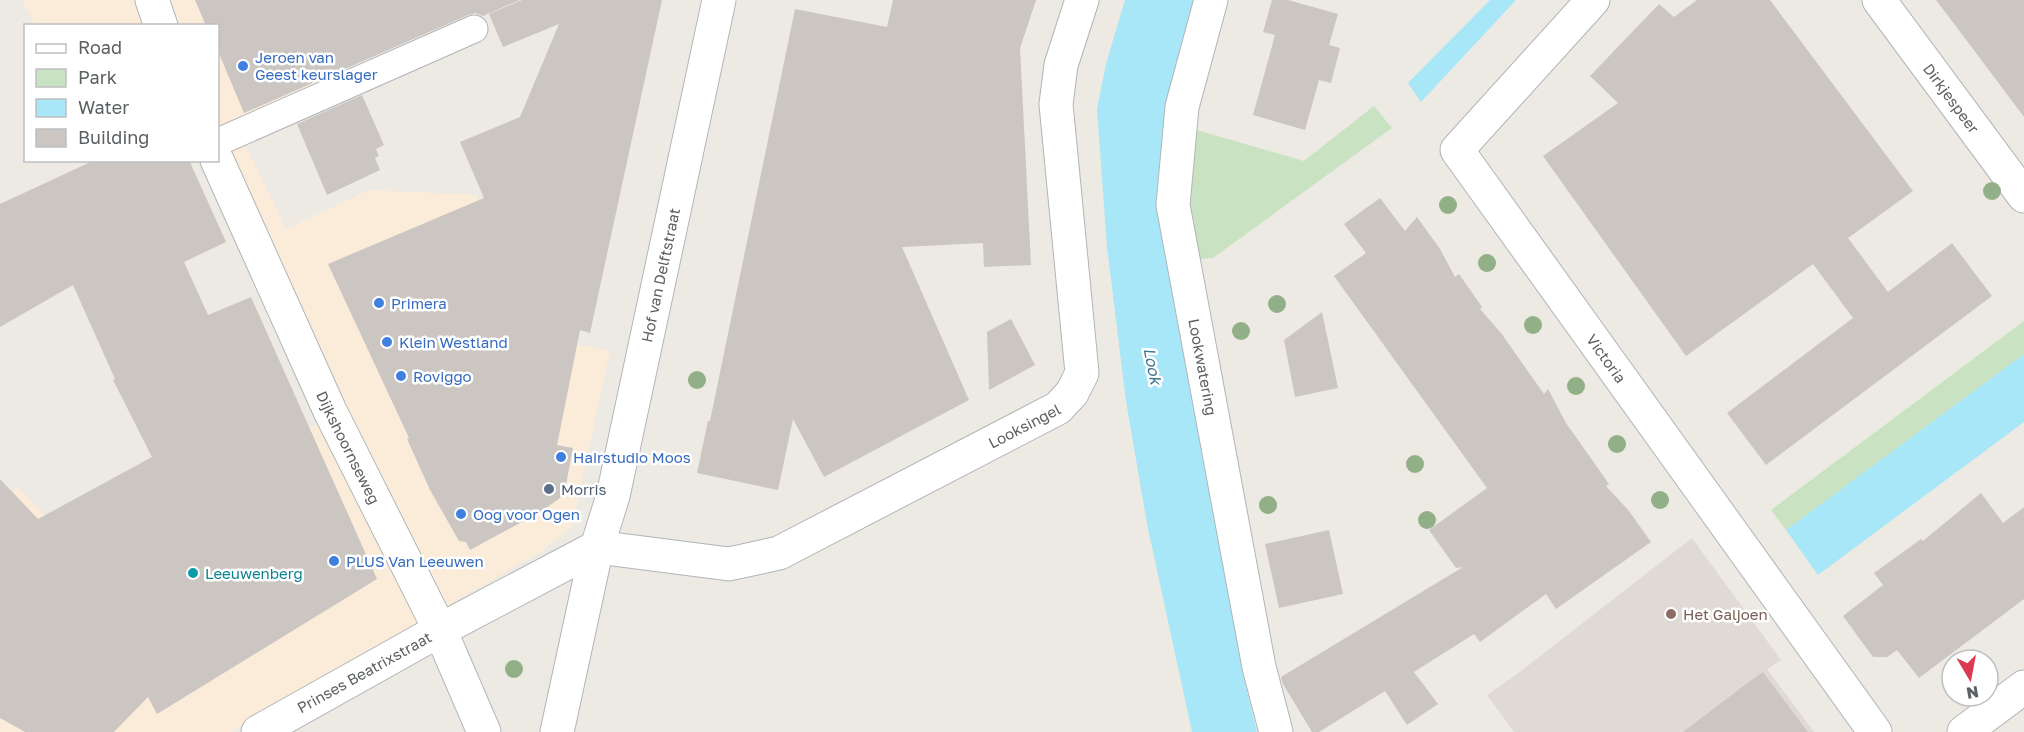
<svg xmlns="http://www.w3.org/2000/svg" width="2024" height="732" font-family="'Golos Text',sans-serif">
<rect width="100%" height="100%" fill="#ede9e3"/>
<path fill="#fbecda" d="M22 0H312L326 24 351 77 237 128 286 229 369 190 477 195 493 323 501 330 610 351 572 526 542 551 231 732H0V504L18 486 56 529 346 413 218 133V26L35 25Z"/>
<path fill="#e0dad5" d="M1692 538 1781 660 1767 669 1814 732H1514L1487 695 1521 671Z"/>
<path fill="#c9e3c2" d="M1374 106 1392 128 1213 258 1201 259C1176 231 1189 164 1193 129L1304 161Z
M2024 321V354L1786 530 1771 510Z"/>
<path fill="#a8e7f8" d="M1125 0H1203L1178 84 1159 169 1157 206 1245 683 1257 732H1192L1147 524 1126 401 1107 247 1097 109 1106 64Z
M1490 0H1516L1421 102 1408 83Z
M2024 354V422L1818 575 1786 530Z"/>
<path fill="#cbc6c2" d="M195 0H520L483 16 475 13 468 15 244 113 218 51V26H206Z
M522 0H662L590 333 580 330 557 445 573 448 564 495 542 511 470 550 466 542 459 541 430 490 407 439 409 438 328 264 484 198 460 142 520 117 559 24 503 47 489 14Z
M893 0H1036L1020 48 1031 265 984 267 983 243 902 247 969 400 824 477 793 419 778 490 697 473 708 421H710L795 9 887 27Z
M1272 0H1288L1338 14 1329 45 1340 48 1331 83 1319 80 1305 130 1253 115 1275 35 1263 32Z
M1697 0H1770L1913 191 1848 238 1888 292 1952 243 1992 296 1766 465 1727 413 1853 318 1813 264 1686 356 1543 156 1618 103 1590 76 1659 4 1674 17Z
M1936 0H2024V117L1961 33Z
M362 95 384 145 376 149 379 156 375 158 380 170 327 195 297 124Z
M95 160H189L226 242 184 262 208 315 251 297 377 579 157 714 148 697 114 732H25L0 718V479L38 519 152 457 113 380 115 379 73 285 0 327V204Z
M1380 198 1405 231 1417 217 1440 249 1455 277 1459 274 1482 307 1480 309 1501 333 1544 394 1548 389 1566 423 1609 484 1606 486 1629 511 1651 542 1556 609 1546 594 1480 642 1474 634 1414 672 1438 704 1407 725 1385 691 1319 732H1312L1283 684 1281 677 1463 567 1456 568 1429 530 1487 488 1334 276 1366 253 1344 224Z
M1322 312 1338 388 1295 397 1284 340Z
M1011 319 1035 365 989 390 987 332Z
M1981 493 2003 523 2024 507V599L1919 678 1897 650 1887 657H1873L1843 616 1883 585 1874 573 1921 539 1923 541Z
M1329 530 1343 594 1279 608 1265 544Z
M1763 672 1808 732H1683L1746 684Z"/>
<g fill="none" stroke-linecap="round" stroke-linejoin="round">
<g stroke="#b1b5b8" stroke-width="29">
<path id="lane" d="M218 142 474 29"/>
</g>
<g stroke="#b1b5b8" stroke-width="35">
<g id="street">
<path d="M152 0 161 26"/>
<path id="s1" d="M1211 0 1182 107 1173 205 1259 667 1276 732"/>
<path id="s2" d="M1593 0 1457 150 1875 732"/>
<path id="s3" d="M1879 0 2024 196"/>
<path id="s4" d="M217 160 330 411 440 630 258 732"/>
<path id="s5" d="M557 732 597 547 729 564 779 553 1058 408 1072 393 1082 373 1056 104 1061 65 1082 0"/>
<path d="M1964 732 2024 687"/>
</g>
</g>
<g stroke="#b3b7ba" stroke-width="35">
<g id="secondary">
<path id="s6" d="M484 732 440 630 597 547 613 496 719 0"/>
</g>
</g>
<use href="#lane" stroke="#fff" stroke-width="27"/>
<use href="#street" stroke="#fff" stroke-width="33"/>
<use href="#secondary" stroke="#fff" stroke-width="33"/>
</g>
<g fill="#92b087">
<circle cx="1992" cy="191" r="9"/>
<circle cx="1448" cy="205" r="9"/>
<circle cx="1487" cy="263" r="9"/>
<circle cx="1277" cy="304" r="9"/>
<circle cx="1533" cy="325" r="9"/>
<circle cx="1241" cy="331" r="9"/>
<circle cx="697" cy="380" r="9"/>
<circle cx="1576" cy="386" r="9"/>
<circle cx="1617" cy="444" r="9"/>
<circle cx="1415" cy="464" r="9"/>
<circle cx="1660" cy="500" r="9"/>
<circle cx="1268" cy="505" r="9"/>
<circle cx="1427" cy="520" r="9"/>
<circle cx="514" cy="669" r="9"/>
</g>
<g fill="#3f7fe0" stroke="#fff" stroke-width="2">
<circle cx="243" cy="66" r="6"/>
<circle cx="379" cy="303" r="6"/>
<circle cx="387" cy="342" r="6"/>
<circle cx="401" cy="376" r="6"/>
<circle cx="561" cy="457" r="6"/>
<circle cx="461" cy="514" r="6"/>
<circle cx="334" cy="561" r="6"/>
</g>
<circle fill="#5c6f8a" stroke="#fff" stroke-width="2" cx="549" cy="489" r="6"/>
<circle fill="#0f9aa8" stroke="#fff" stroke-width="2" cx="193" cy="573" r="6"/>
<circle fill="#8d6e63" stroke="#fff" stroke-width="2" cx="1671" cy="614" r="6"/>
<g text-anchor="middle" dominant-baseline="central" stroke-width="5" stroke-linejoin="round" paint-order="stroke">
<g font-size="15" fill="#366cbe" stroke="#fff" text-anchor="start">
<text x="255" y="57">Jeroen van<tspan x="255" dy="17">Geest keurslager</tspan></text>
<text x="391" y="303">Primera</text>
<text x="399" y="342">Klein Westland</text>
<text x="413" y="376">Roviggo</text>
<text x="573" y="457">Hairstudio Moos</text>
<text x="473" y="514">Oog voor Ogen</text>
<text x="346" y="561">PLUS Van Leeuwen</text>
</g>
<g font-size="15" fill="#5c6063" stroke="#fff">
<text stroke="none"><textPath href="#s3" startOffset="122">Dirkjespeer</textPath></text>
<text stroke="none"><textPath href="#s6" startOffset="568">Hof van Delftstraat</textPath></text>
<text stroke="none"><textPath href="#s2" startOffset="459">Victoria</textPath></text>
<text stroke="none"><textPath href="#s1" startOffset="374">Lookwatering</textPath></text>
<text stroke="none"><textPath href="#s5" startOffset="650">Looksingel</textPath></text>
<text stroke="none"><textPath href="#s4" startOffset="316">Dijkshoornseweg</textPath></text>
<text transform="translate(364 672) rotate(-29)">Prinses Beatrixstraat</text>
</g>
<g font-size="15" fill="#4e5e75" stroke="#fff" text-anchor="start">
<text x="561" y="489">Morris</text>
</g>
<g font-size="15" fill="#0d838f" stroke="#fff" text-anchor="start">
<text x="205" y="573">Leeuwenberg</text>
</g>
<g font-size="15" fill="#785e54" stroke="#fff" text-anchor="start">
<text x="1683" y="614">Het Galjoen</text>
</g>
<g font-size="16" font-style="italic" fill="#3e7890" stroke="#fff">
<text transform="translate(1153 366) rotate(79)">Look</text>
</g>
</g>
<rect x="24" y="24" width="195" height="138" fill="#ffffff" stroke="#bebfc1" stroke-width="1.5"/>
<rect x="36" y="44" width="30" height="9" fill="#ffffff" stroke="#bebfc1" stroke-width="1.5"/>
<text x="78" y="54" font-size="18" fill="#5c6063">Road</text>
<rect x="36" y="69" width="30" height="18" fill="#c9e3c2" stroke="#bebfc1" stroke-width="1.5"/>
<text x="78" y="84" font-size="18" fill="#5c6063">Park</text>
<rect x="36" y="99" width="30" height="18" fill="#a8e7f8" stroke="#bebfc1" stroke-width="1.5"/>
<text x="78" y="114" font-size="18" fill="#5c6063">Water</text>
<rect x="36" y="129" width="30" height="18" fill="#cbc6c2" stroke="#bebfc1" stroke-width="1.5"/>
<text x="78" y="144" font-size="18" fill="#5c6063">Building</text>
<g transform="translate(1970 678) rotate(170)"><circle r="28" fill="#ffffff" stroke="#bebfc1" stroke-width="1.5"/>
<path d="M0-4.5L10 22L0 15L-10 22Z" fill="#db3b52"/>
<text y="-9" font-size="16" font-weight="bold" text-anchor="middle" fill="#5c6063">N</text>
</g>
</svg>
